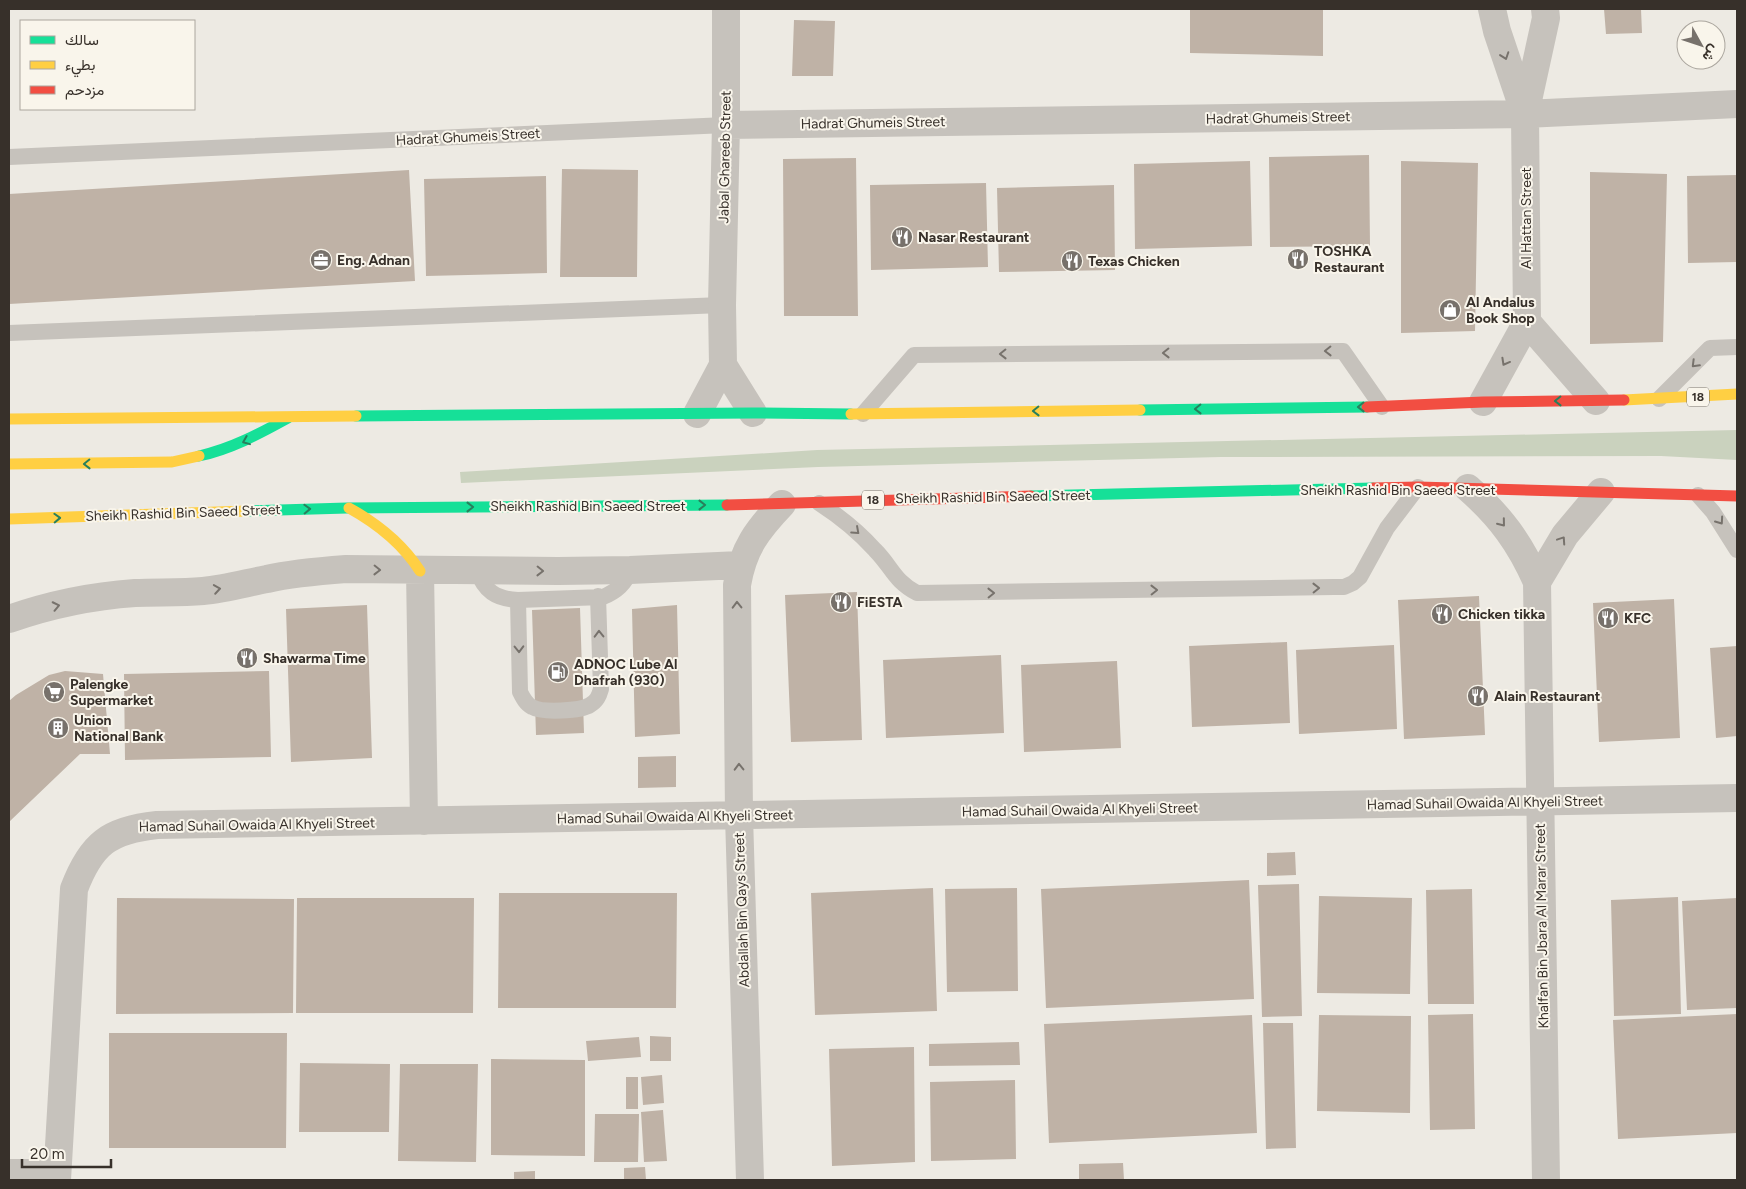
<svg xmlns="http://www.w3.org/2000/svg" width="1746" height="1189" font-family="Figtree,Vazirmatn,sans-serif">
<rect width="100%" height="100%" fill="#edeae3"/>
<path fill="#cad2be" d="M1737 430V460L1661 456 1221 457 818 467 461 483 460 472 817 450Z"/>
<path fill="#bfb2a6" d="M1190 9H1323V56L1190 53Z
M1604 9H1641L1642 33 1606 34Z
M794 20 835 21 833 76H792Z
M1369 155 1370 246 1270 247 1269 157Z
M856 158 858 316H784L783 159Z
M1250 161 1252 246 1135 249 1134 164Z
M1401 161 1478 163 1475 331 1401 333Z
M562 169 638 170 637 277H560Z
M409 170 415 281 9 304V194Z
M1590 172 1667 174 1663 342 1590 344Z
M1737 175V262L1688 263 1687 176Z
M546 176 547 273 426 276 424 179Z
M986 183 988 267 871 270 870 185Z
M1114 185 1115 270 999 272 997 188Z
M857 592 862 740 791 742 785 595Z
M1479 596 1485 735 1404 739 1398 600Z
M1674 599 1680 738 1599 742 1593 603Z
M367 605 372 758 291 762 286 609Z
M677 605 680 734 635 737 632 609Z
M580 608 584 733 536 735 532 610Z
M1287 642 1290 723 1192 727 1189 646Z
M1394 645 1397 729 1299 734 1296 650Z
M1737 646V736L1716 738 1710 648Z
M1001 655 1004 733 886 738 883 660Z
M1117 661 1121 748 1024 752 1021 665Z
M65 671 103 674 110 754H80L9 822V701L16 695 49 675Z
M269 671 271 757 125 760 124 674Z
M676 756V787L638 788V757Z
M1295 852 1296 875 1267 876V853Z
M1249 880 1254 999 1046 1008 1041 889Z
M1299 884 1302 1016 1262 1017 1258 885Z
M933 888 937 1011 815 1015 811 893Z
M1017 888 1018 991 947 992 945 889Z
M1472 889 1474 1004H1428L1426 890Z
M499 893H677L676 1008H498Z
M1319 896 1412 898 1410 994 1317 993Z
M1678 897 1681 1014 1614 1016 1611 900Z
M117 898 294 899 293 1013 116 1014Z
M297 898H474L473 1013H296Z
M1737 898V1008L1687 1010 1682 901Z
M1473 1014 1475 1129 1430 1130 1428 1015Z
M1737 1014V1133L1618 1139 1613 1020Z
M1252 1015 1257 1133 1049 1143 1044 1024Z
M1319 1015 1411 1016 1410 1113 1317 1111Z
M1263 1023H1293L1296 1148 1266 1149Z
M109 1033H287L286 1148H109Z
M650 1036 671 1037V1061H650Z
M639 1037 641 1057 588 1061 586 1041Z
M1019 1042 1020 1065 929 1066V1044Z
M914 1047 915 1162 832 1166 829 1049Z
M491 1059 585 1060V1156L491 1155Z
M300 1063 390 1064 389 1132H299Z
M400 1064H478L476 1162 398 1161Z
M662 1075 664 1103 643 1105 641 1077Z
M626 1077H638V1109H626Z
M1015 1080 1016 1159 931 1161 930 1082Z
M663 1110 667 1161 644 1162 641 1112Z
M595 1114H639L638 1162H594Z
M1123 1163 1124 1180H1079V1164Z
M645 1167 646 1180H624V1168Z
M535 1171V1180H514V1172Z"/>
<g fill="none" stroke-linecap="round" stroke-linejoin="round">
<path stroke="#c6c2bc" stroke-width="16" d="M9 157 726 125
M9 333 722 305
M1659 399 1710 348 1737 347
M863 414 914 355 1343 351 1382 407
M1698 495 1713 512 1737 550
M819 503C839 516 858 531 875 550 892 567 894 581 917 593L1334 587H1344L1353 583 1360 577 1387 528 1418 487
M477 570C484 591 496 599 518 600L603 597C617 591 625 584 630 570
M518 600 520 692C523 698 526 704 532 707 542 713 581 711 590 705 597 701 599 696 601 689L598 596"/>
<path stroke="#c6c2bc" stroke-width="28" d="M1492 9 1497 31 1525 114
M726 125 1525 114 1737 104
M1527 322 1596 401
M723 365 753 413
M1483 402 1527 322 1525 114 1546 18 1545 9
M697 414 723 365 722 305 726 125V9
M1468 488C1500 516 1520 543 1537 582L1546 1180
M420 571 424 821
M1537 582 1565 535 1601 492
M9 619C49 605 92 596 135 593 158 592 181 593 203 591 225 589 246 583 267 579 293 573 319 571 346 569L558 571 630 570 740 565
M9 1173H57
M57 1180 74 889C91 844 109 830 157 825L1737 798
M750 1180 739 816 737 585C743 549 757 530 782 504"/>
<path stroke="#16e098" stroke-width="11" d="M1140 410 1367 407
M356 416 753 413 851 414
M199 456C231 449 259 434 288 418
M1031 496 1373 488
M247 511 347 508 727 505"/>
<path stroke="#ffcf43" stroke-width="11" d="M1624 400 1737 394
M851 414 1140 410
M9 419 356 416
M9 464 172 462 199 456
M349 508C378 524 402 543 420 571
M9 519 247 511"/>
<path stroke="#f24e42" stroke-width="11" d="M1367 407 1483 402 1624 400
M1373 488 1418 487 1737 496
M727 505 1031 496"/>
</g>
<defs><path id="oneway-chevron" d="M-2-3.5L2.5 0L-2 3.5" fill="none" stroke-width="1.6" stroke-linecap="round" stroke-linejoin="round" transform="scale(1.25)"/></defs>
<g stroke="#77726c">
<use href="#oneway-chevron" transform="translate(1505 56) rotate(71)"/>
<use href="#oneway-chevron" transform="translate(1328 351) rotate(179)"/>
<use href="#oneway-chevron" transform="translate(1166 353) rotate(179)"/>
<use href="#oneway-chevron" transform="translate(1003 354) rotate(179)"/>
<use href="#oneway-chevron" transform="translate(1505 362) rotate(119)"/>
<use href="#oneway-chevron" transform="translate(1695 364) rotate(135)"/>
<use href="#oneway-chevron" transform="translate(1720 521) rotate(55)"/>
<use href="#oneway-chevron" transform="translate(1502 523) rotate(51)"/>
<use href="#oneway-chevron" transform="translate(856 531) rotate(42)"/>
<use href="#oneway-chevron" transform="translate(1562 540) rotate(-56)"/>
<use href="#oneway-chevron" transform="translate(377 570) rotate(1)"/>
<use href="#oneway-chevron" transform="translate(540 571) rotate(1)"/>
<use href="#oneway-chevron" transform="translate(1316 588) rotate(-1)"/>
<use href="#oneway-chevron" transform="translate(217 589) rotate(-9)"/>
<use href="#oneway-chevron" transform="translate(1154 590) rotate(-1)"/>
<use href="#oneway-chevron" transform="translate(991 593) rotate(-1)"/>
<use href="#oneway-chevron" transform="translate(737 605) rotate(-91)"/>
<use href="#oneway-chevron" transform="translate(56 606) rotate(-12)"/>
<use href="#oneway-chevron" transform="translate(599 634) rotate(-91)"/>
<use href="#oneway-chevron" transform="translate(519 649) rotate(89)"/>
<use href="#oneway-chevron" transform="translate(739 767) rotate(-91)"/>
</g>
<g stroke="#287f5c">
<use href="#oneway-chevron" transform="translate(1558 401) rotate(179)"/>
<use href="#oneway-chevron" transform="translate(1361 407) rotate(179)"/>
<use href="#oneway-chevron" transform="translate(1198 409) rotate(179)"/>
<use href="#oneway-chevron" transform="translate(1036 411) rotate(179)"/>
<use href="#oneway-chevron" transform="translate(246 441) rotate(158)"/>
<use href="#oneway-chevron" transform="translate(87 464) rotate(179)"/>
<use href="#oneway-chevron" transform="translate(702 505)"/>
<use href="#oneway-chevron" transform="translate(470 507)"/>
<use href="#oneway-chevron" transform="translate(307 509) rotate(-2)"/>
<use href="#oneway-chevron" transform="translate(57 518) rotate(-2)"/>
</g>
<defs>
<g id="restaurant-disc" transform="scale(1.125)"><circle r="9.5" fill="#77716b" stroke="#f9f5eb"/><path d="M-5-6h1v4h1v-4h1v4h1v-4h1v5L-1.5 .5V6h-2V.5L-5-1ZM5-6V6H3V1.5H1.5Q1.5-4 5-6Z" fill="#fff"/></g>
<g id="office-disc" transform="scale(1.125)"><circle r="9.5" fill="#77716b" stroke="#f9f5eb"/><path d="M-6-3h4V-5.5h4V-3h4V5H-6ZM-1-4.5V-3h2v-1.5ZM-6 0V1H6V0Z" fill="#fff"/></g>
<g id="shop-disc" transform="scale(1.125)"><circle r="9.5" fill="#77716b" stroke="#f9f5eb"/><path d="M-5-2.5h2.3a2.7 3.5 0 0 1 5.4 0H5L5.5 6h-11ZM-1.5-2.5h3a1.5 2.3 0 0 0-3 0Z" fill="#fff"/></g>
<g id="fuel-disc" transform="scale(1.125)"><circle r="9.5" fill="#77716b" stroke="#f9f5eb"/><path d="M-5.5-6h7V0h2V4h1.3V-2.5L3-4.5l.8-.8L6-3V5H2.5V1h-1V6h-7ZM-4.2-4.7v3.2H.2V-4.7Z" fill="#fff"/></g>
<g id="supermarket-disc" transform="scale(1.125)"><circle r="9.5" fill="#77716b" stroke="#f9f5eb"/><path d="M-6-5.5h2.5l.6 2H6L4.5 2H-2.5L-4.4-4H-6ZM-1.5 3.2a1.3 1.3 0 1 0 .1 0ZM3 3.2a1.3 1.3 0 1 0 .1 0Z" fill="#fff"/></g>
<g id="building-disc" transform="scale(1.125)"><circle r="9.5" fill="#77716b" stroke="#f9f5eb"/><path d="M-4-6H4V6H1V3H-1V6H-4ZM-2.5-4.3h1.7v1.8h-1.7ZM.8-4.3h1.7v1.8H.8ZM-2.5-1h1.7V.8h-1.7ZM.8-1h1.7V.8H.8Z" fill="#fff"/></g>
</defs>
<g fill-rule="evenodd">
<use href="#restaurant-disc" x="902" y="237"/>
<use href="#restaurant-disc" x="1298" y="259"/>
<use href="#office-disc" x="321" y="260"/>
<use href="#restaurant-disc" x="1072" y="261"/>
<use href="#shop-disc" x="1450" y="310"/>
<use href="#restaurant-disc" x="841" y="602"/>
<use href="#restaurant-disc" x="1442" y="614"/>
<use href="#restaurant-disc" x="1608" y="618"/>
<use href="#restaurant-disc" x="247" y="658"/>
<use href="#fuel-disc" x="558" y="672"/>
<use href="#supermarket-disc" x="54" y="692"/>
<use href="#restaurant-disc" x="1478" y="696"/>
<use href="#building-disc" x="58" y="728"/>
</g>
<g text-anchor="middle" dominant-baseline="central" stroke-width="4" stroke-linejoin="round" paint-order="stroke">
<g fill="#f9f5eb" stroke="#716b64" stroke-width="1">
<rect x="1687" y="387.5" width="22" height="19" rx="4"/>
<rect x="862" y="490.5" width="22" height="19" rx="4"/>
</g>
<g font-size="12" font-weight="bold" fill="#37302a">
<text x="1698" y="397">18</text>
<text x="873" y="500">18</text>
</g>
<g font-size="14" fill="#37302a" stroke="#f9f5eb">
<text transform="translate(1278 118) rotate(-1)">Hadrat Ghumeis Street</text>
<text transform="translate(873 123) rotate(-1)">Hadrat Ghumeis Street</text>
<text transform="translate(468 137) rotate(-3)">Hadrat Ghumeis Street</text>
<text transform="translate(725 157) rotate(-89)">Jabal Ghareeb Street</text>
<text transform="translate(1526 218) rotate(-90)">Al Hattan Street</text>
<text x="1398" y="490">Sheikh Rashid Bin Saeed Street</text>
<text transform="translate(993 497) rotate(-1)">Sheikh Rashid Bin Saeed Street</text>
<text x="588" y="506">Sheikh Rashid Bin Saeed Street</text>
<text transform="translate(183 513) rotate(-2)">Sheikh Rashid Bin Saeed Street</text>
<text transform="translate(1485 803) rotate(-1)">Hamad Suhail Owaida Al Khyeli Street</text>
<text transform="translate(1080 810) rotate(-1)">Hamad Suhail Owaida Al Khyeli Street</text>
<text transform="translate(675 817) rotate(-1)">Hamad Suhail Owaida Al Khyeli Street</text>
<text transform="translate(257 825) rotate(-1)">Hamad Suhail Owaida Al Khyeli Street</text>
<text transform="translate(742 910) rotate(-92)">Abdallah Bin Qays Street</text>
<text transform="translate(1542 926) rotate(-91)">Khalfan Bin Jbara Al Marar Street</text>
</g>
<g font-size="14" font-weight="bold" fill="#37302a" stroke="#f9f5eb" text-anchor="start">
<text x="918" y="237">Nasar Restaurant</text>
<text x="1314" y="251">TOSHKA<tspan x="1314" dy="16">Restaurant</tspan></text>
<text x="337" y="260">Eng. Adnan</text>
<text x="1088" y="261">Texas Chicken</text>
<text x="1466" y="302">Al Andalus<tspan x="1466" dy="16">Book Shop</tspan></text>
<text x="857" y="602">FiESTA</text>
<text x="1458" y="614">Chicken tikka</text>
<text x="1624" y="618">KFC</text>
<text x="263" y="658">Shawarma Time</text>
<text x="574" y="664">ADNOC Lube Al<tspan x="574" dy="16">Dhafrah (930)</tspan></text>
<text x="70" y="684">Palengke<tspan x="70" dy="16">Supermarket</tspan></text>
<text x="1494" y="696">Alain Restaurant</text>
<text x="74" y="720">Union<tspan x="74" dy="16">National Bank</tspan></text>
</g>
</g>
<rect width="1746" height="1189" fill="none" stroke="#37302a" stroke-width="20"/>
<rect x="20" y="20" width="175" height="90" fill="#f9f5eb" stroke="#aba69e"/>
<rect x="30" y="36" width="25" height="8" fill="#16e098" stroke="#aba69e"/>
<text x="65" y="45" font-size="15" fill="#37302a">سالك</text>
<rect x="30" y="61" width="25" height="8" fill="#ffcf43" stroke="#aba69e"/>
<text x="65" y="70" font-size="15" fill="#37302a">بطيء</text>
<rect x="30" y="86" width="25" height="8" fill="#f24e42" stroke="#aba69e"/>
<text x="65" y="95" font-size="15" fill="#37302a">مزدحم</text>
<g transform="translate(1701 45) rotate(130)"><circle r="24" fill="#f9f5eb" stroke="#aba69e"/>
<path d="M0-4L9 19L0 12L-9 19Z" fill="#77716b"/>
<text y="-8" font-size="14" font-weight="bold" text-anchor="middle" fill="#37302a">ش</text>
</g>
<path d="M22 1159v8h89v-8" fill="none" stroke="#37302a" stroke-width="2.5"/>
<text x="30" y="1159" font-size="15" fill="#37302a" stroke="#f9f5eb" stroke-width="4" paint-order="stroke">20 m</text>
</svg>
